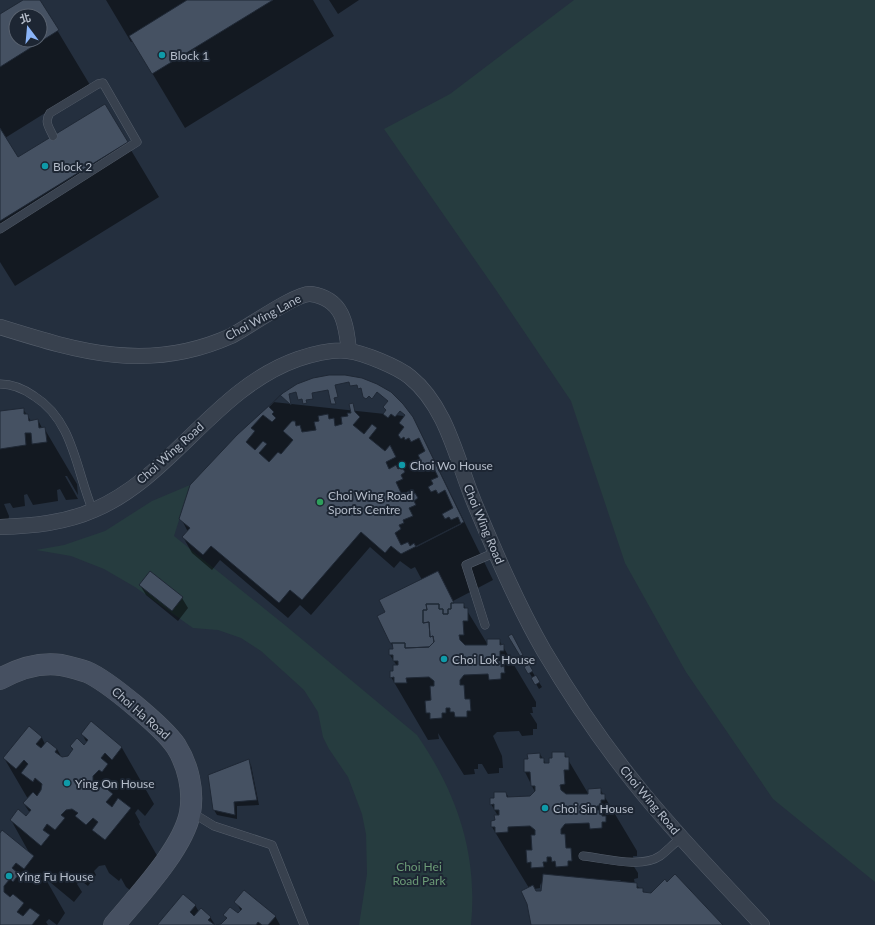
<svg xmlns="http://www.w3.org/2000/svg" width="875" height="925" font-family="Lato,'Noto Sans TC',sans-serif">
<rect width="100%" height="100%" fill="#242f3e"/>
<path fill="#263c3f" d="M574 0H875V882L773 799 686 672 625 563 571 401 496 290 384 129 450 94Z
M190 485 174 536 286 626 417 735C457 793 478 854 471 925H359L367 874 366 834 362 814 348 777 329 749 323 737 318 712 304 690 261 651 241 638 218 630 193 628 135 587 104 569 71 556 36 550 64 545 105 531 152 501Z"/>
<path fill="#0007" fill-rule="evenodd" d="M25 0H39L90 85 5 138 18 159 104 105 159 197 15 286 0 262V15ZM16 16H40V40H16Z
M106 0H313L334 36 185 128 133 41 131 42Z
M329 0H359L338 14Z
M273 402 413 417 493 580 453 601 455 604H463L488 645 499 640 536 702V707H532L533 713H530L537 724V729H533V735L522 736 519 731 497 732 493 736 502 756 503 768H499V773L488 774 482 764H478V769H474L475 774 464 775 438 733 439 739 428 740 391 677 397 666 390 655V650H394L393 647 391 643 386 613 422 580 415 567 411 569 400 561 394 568 370 547 311 615 300 605 288 618 220 560 212 570 192 553 183 537 188 532 181 518 238 436Z
M23 409 31 421 38 420 42 428H44L77 484 78 495 67 476H65L78 499 66 500 60 489 57 490 58 501 33 505 27 494 24 495 25 506 13 508 10 503 4 504 9 516 8 523 0 526V412Z
M140 585 182 598 188 608 178 621 146 595Z
M512 635 525 660 524 661 510 636Z
M528 665 542 687 539 689 526 667Z
M91 722 122 748 154 804 145 816 138 809 135 813 140 822 139 824 163 866 138 896 126 887 121 878 119 881 109 873 105 865 99 866 94 871 96 875 88 886 80 880 77 884 82 892 74 902 45 878 65 913 57 925 49 919 46 922 48 925H0V834L31 856 11 820 26 817 30 813 24 804 28 799 4 758 29 727 42 738 45 744 57 749 62 758 69 757 73 751 71 747 84 746 87 743 82 734Z
M564 753 589 795 600 789 637 851V856H633L634 862H631L638 873V878L634 879 635 884 645 893 721 925H531L530 912 522 891 529 888 492 827 498 816 491 804 495 799 506 793 509 798 530 797 535 792 525 772 529 760 540 754 546 764H550ZM612 880H620L622 882 612 881ZM540 883 542 888V892H536L534 889 540 888Z
M248 760 251 765 259 805 237 806V819L217 815 214 810Z
M236 902 275 916 280 925H222L227 919 224 915H238L241 911Z
M195 905 199 912 210 917 215 925H158Z"/>
<path fill="#455162" stroke="#1f2835" fill-rule="evenodd" d="M23 0H40L59 30 0 67V14ZM16 16H40V40H16Z
M187 0H273L152 74 129 36Z
M105 104 128 142 0 221V128L18 157Z
M329 375H345L362 378 377 384 391 392 403 404 413 417 464 522 401 554 391 546 385 553 361 532 302 600 290 590 279 603 211 546 203 555 182 537 190 528 179 519 190 485 237 435 283 393 297 384 313 378Z
M349 382 350 386 357 385 358 389 361 388 363 397 366 399 369 396 372 399 377 392 388 401 383 407 386 410 383 414 388 418 391 414 395 417 400 411 405 415 399 423 404 427 398 435 401 439 404 437 405 440 409 438 411 442 419 438 425 451 418 455 420 459 415 461 418 466 422 464 424 468 432 464 438 477 431 480 433 484 428 487 431 492 436 490 438 494 445 490 453 508 442 514 445 519 449 517 451 520 458 517 461 524 416 547 414 543 410 546 408 542 401 545 395 533 401 529 399 525 404 523 403 520 413 516 409 508 416 505 414 501 418 498 415 493 411 495 409 491 402 495 396 482 403 479 401 475 405 472 402 467 398 469 396 465 389 469 386 462 396 457 390 445 385 451 369 438 377 428 372 424 364 434 353 425 360 417 355 412 353 403 349 404 351 413H347L348 416 341 417 342 424 335 426 334 418 329 419 328 414 318 416 319 421 314 422 316 430 302 432 300 425 296 426 295 421H292L283 431 293 440 281 454 278 452 269 462 259 453 267 444 263 441 255 450 246 442 255 431 251 428 263 415 272 422 276 418 272 414 274 412 269 407 280 395 291 405 289 394 296 392 298 400 302 399 303 404 307 403 306 400 313 399 312 393 328 390 331 404H336L334 398 338 397 335 385Z
M24 408V414H28L29 421 38 419 39 428 45 427 47 442 32 444 31 433H25L26 445 0 449V411Z
M150 571 183 597 172 611 139 585Z
M438 571 454 603H451V609H448V614H443V609H439V604H426L427 610H423V623L429 622 430 637 433 636 434 642 429 647 405 648V643H390L377 616 385 612 379 600Z
M451 603H464V608H468V621H463L464 635H459L460 640 465 645H487V639H500V645L504 644V651H500V657H496V661H501V667L504 666 505 673H501V679L489 680 488 674 464 675 460 680V685H464L465 699H470L471 711H467V717H455L454 712H450V708H446V713H442V718L430 719V713H426L425 701 431 700 430 686H434V681L429 677 406 678 407 683H394V677L390 678V671H393V665H398V661H393V655H389V649H393L392 643H405V648L429 647 434 642 433 636 430 637 429 622 423 623V610H427L426 604H439V609H443V614H448V609H451Z
M512 634 523 655 520 656 508 636Z
M529 664 533 671 528 674 524 667Z
M536 675 540 682 535 685 531 678Z
M91 721 122 747 112 760 105 753 101 758 108 764 102 772 99 770 93 776V783L99 788 102 785 113 794 106 802 112 807 118 798 131 808 105 840 92 830 98 822 93 818 86 825 75 816 78 813 72 809 66 810 61 815 65 818 55 830 47 824 43 830 50 835 41 846 10 820 18 809 26 816 31 810 23 803 33 792 37 796 41 790 42 784 35 778 33 782 21 773 28 764 24 760 16 769 3 758 29 726 42 737 36 744 41 748 47 741 57 749 55 752 62 757 68 756 73 749 70 746 77 738 84 745 88 740 81 734Z
M552 752H565V757H569V770H564L565 784 560 785 561 790 566 794H588V789L601 788V794H605V800H601V806H597V810H602V816H606V822H602V828L590 829 589 823 565 824 561 829V834H565L566 848H571L572 861H568V866L556 867 555 861 552 862 551 857H547V862H543L544 867 531 868V862L527 863 526 850H532L531 835H535V830L530 826 508 827V832L495 833V827H491V821L495 820 494 815H499V810H494V804L490 805V798H494V792H506L507 797 530 796 535 791V786H531L530 772H524V759H528L527 754 540 753V758H544V763H549V758H552Z
M249 759 257 800 234 802 235 815 213 810 208 775Z
M2 830 34 856 24 869 16 863 12 868 19 874 13 882 10 879 4 886V892L10 897 13 894 24 903 17 912 23 916 30 908 40 915 32 925H0V833Z
M543 874 637 883V888H643V892L651 893 665 879 667 882 675 874 723 925H531L527 904 521 891 533 885 536 891H541Z
M244 890 276 916 268 925H262L258 922 256 925H216L221 924 227 918 223 915 230 907 238 913 242 909 234 902Z
M183 894 196 905 190 912 194 916 201 908 211 917 208 920 215 925H157Z"/>
<g fill="none" stroke-linecap="round" stroke-linejoin="round">
<g stroke="#565f6c" stroke-width="9">
<path id="lane" d="M0 229 137 142 103 83 98 84 50 113C44 122 49 127 53 136
M0 384C12 384 24 389 34 396 74 421 76 471 93 511
M485 625 466 565 496 552
M191 812 214 826 272 845 304 925
M583 856C604 858 641 869 660 856 667 851 674 843 681 838"/>
</g>
<g stroke="#565f6c" stroke-width="16">
<path id="street" d="M0 327C80 352 149 373 231 336 247 328 297 292 311 294 343 299 346 323 349 351
M0 527C32 526 65 523 94 510 172 477 215 388 298 359 313 354 332 349 348 351 364 353 398 367 410 377 447 407 457 461 474 502 495 552 517 604 544 651 572 698 603 744 637 786 676 835 720 879 762 925"/>
</g>
<g stroke="#565f6c" stroke-width="22">
<path id="secondary" d="M0 679C18 669 40 662 61 665 70 667 79 669 87 672 108 681 163 727 176 746 188 765 194 790 190 813 183 849 138 896 114 925"/>
</g>
<use href="#lane" stroke="#38414e" stroke-width="8"/>
<use href="#street" stroke="#38414e" stroke-width="15"/>
<use href="#secondary" stroke="#465061" stroke-width="21"/>
</g>
<g fill="#0f9aa8" stroke="#1d2633" stroke-width="1.5">
<circle cx="162" cy="55" r="4"/>
<circle cx="45" cy="166" r="4"/>
<circle cx="402" cy="465" r="4"/>
<circle cx="444" cy="659" r="4"/>
<circle cx="67" cy="783" r="4"/>
<circle cx="545" cy="808" r="4"/>
<circle cx="9" cy="876" r="4"/>
</g>
<circle fill="#2e9e5b" stroke="#1d2633" stroke-width="1.5" cx="320" cy="502" r="4"/>
<g text-anchor="middle" dominant-baseline="central" stroke-width="4" stroke-linejoin="round" paint-order="stroke">
<g font-size="12" fill="#b4bcc9" stroke="#1d2633" text-anchor="start">
<text x="170" y="55">Block 1</text>
<text x="53" y="166">Block 2</text>
<text x="410" y="465">Choi Wo House</text>
<text x="328" y="495">Choi Wing Road<tspan x="328" dy="14">Sports Centre</tspan></text>
<text x="452" y="659">Choi Lok House</text>
<text x="75" y="783">Ying On House</text>
<text x="553" y="808">Choi Sin House</text>
<text x="17" y="876">Ying Fu House</text>
</g>
<g font-size="12" fill="#b4bcc9" stroke="#1d2633">
<text transform="translate(263 317) rotate(-28)">Choi Wing Lane</text>
<text transform="translate(170 453) rotate(-42)">Choi Wing Road</text>
<text transform="translate(484 524) rotate(67)">Choi Wing Road</text>
<text transform="translate(141 713) rotate(41)">Choi Ha Road</text>
<text transform="translate(650 800) rotate(50)">Choi Wing Road</text>
</g>
<g font-size="12" fill="#6b9a76" stroke="#1d2633">
<text x="419" y="866">Choi Hei<tspan x="419" dy="14">Road Park</tspan></text>
</g>
</g>
<g transform="translate(28 28) rotate(344)"><circle r="19" fill="#1d2633" stroke="#59626f"/>
<path d="M0-3L7 15L0 10L-7 15Z" fill="#8ab4f8"/>
<text y="-6" font-size="11" font-weight="bold" text-anchor="middle" fill="#b4bcc9">北</text>
</g>
</svg>
